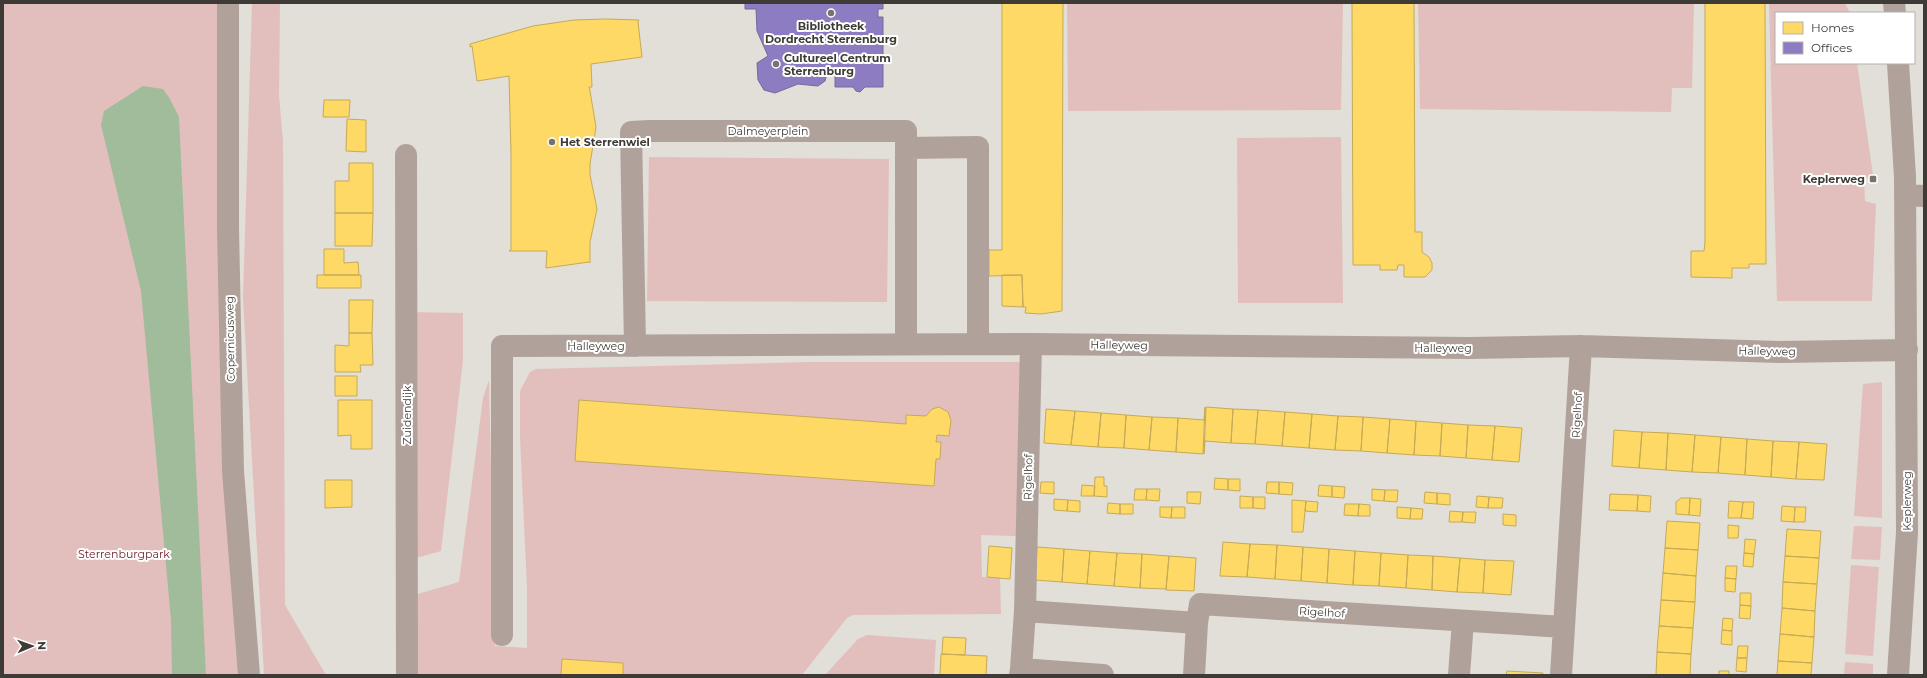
<svg xmlns="http://www.w3.org/2000/svg" width="1927" height="678" font-family="Montserrat,sans-serif">
<rect width="100%" height="100%" fill="#e2ded8"/>
<path fill="#e2bfbd" d="M3 3H224L249 675H3Z
M252 3H280L279 95 283 142 285 605 326 675H264L243 298Z
M1067 3H1343L1341 110 1068 111Z
M1418 3H1694L1692 88H1672L1671 112 1420 109Z
M1769 3H1845L1850 13H1776V63H1857L1873 175 1864 180 1865 201 1876 204 1872 301H1777Z
M1341 137 1343 303H1238L1237 138Z
M649 157 889 159 887 302 647 301Z
M407 312 463 313V360L441 551 405 561Z
M809 362H1021L1016 536 981 535 982 577H1000L1001 614 853 615 847 618 802 675H404V598L459 582 483 398 489 380 495 646 527 648V587L520 438V391L530 372 536 369Z
M1882 382V518L1854 516 1863 384Z
M1854 526 1882 527 1880 560 1851 559Z
M1851 565 1879 567 1873 656 1845 654Z
M867 635 936 640 934 675H825L858 639Z
M1845 662 1873 664V675H1844Z"/>
<path fill="#a0bc9a" d="M143 86 163 89 170 99 179 117 206 675H172L171 620 141 291 101 125 104 111Z"/>
<path fill="#ffd966" stroke="#c5aa58" d="M1002 3H1063L1062 311 1041 314 1025 313 1026 307H1023L1022 275 989 276V250H1002Z
M1352 3H1414L1415 232H1422V252L1429 257 1432 263V270L1425 277H1404V265H1398L1397 270H1380V265H1353Z
M1705 3H1765L1766 264H1749V268H1732V278L1691 277V251H1704L1705 242Z
M606 19 639 20 638 22 642 57 591 64 592 87H589L590 91 596 127 590 164V175L597 209 590 242V263L589 262 546 268 547 251H509L511 250V153L509 76 477 81 472 46 470 47V44L533 26 574 20Z
M324 100H350L349 117H323Z
M347 119 366 120V152L346 151Z
M349 163H373V213H335V181H349Z
M335 213H373L372 246H335Z
M324 249H344V263L358 262 359 275H324Z
M317 275H361V288H317Z
M1002 275H1022L1023 307 1002 306Z
M349 300H373L372 333H349Z
M349 333H372L373 365H360L361 372H335V345L349 346Z
M335 376H357V396H335Z
M338 400H372V449H351V435L338 436Z
M579 400 906 424V415L926 416 932 409 939 407 948 412 951 420 949 436 937 435 936 442H941L940 459H936L934 486 575 461Z
M1205 407 1203 454 1176 452 1178 418 1204 420Z
M1206 407 1233 409 1231 443 1205 441 1204 454Z
M1046 409 1075 411 1071 445 1044 443Z
M1233 409 1258 410 1255 444 1231 443Z
M1258 410 1285 412 1282 446 1255 444Z
M1075 411 1101 413 1098 447 1071 445Z
M1285 412 1312 414 1309 448 1282 446Z
M1101 413 1126 415 1124 448 1098 447Z
M1312 414 1338 416 1335 450 1309 448Z
M1126 415 1152 417 1149 450 1124 448Z
M1338 416 1363 417 1361 451 1335 450Z
M1152 417 1178 418 1176 452 1149 450Z
M1363 417 1390 419 1387 453 1361 451Z
M1390 419 1416 421 1414 455 1387 453Z
M1416 421 1442 423 1440 456 1414 455Z
M1442 423 1468 425 1466 458 1440 456Z
M1468 425 1495 426 1492 460 1466 458Z
M1495 426 1522 428 1519 462 1492 460Z
M1614 430 1642 432 1639 468 1612 466Z
M1642 432 1668 433 1666 470 1639 468Z
M1668 433 1695 435 1692 472 1666 470Z
M1695 435 1721 437 1718 473 1692 472Z
M1721 437 1747 439 1745 475 1718 473Z
M1747 439 1773 441 1771 477 1745 475Z
M1773 441 1799 442 1796 479 1771 477Z
M1799 442 1827 444 1824 480 1796 479Z
M1095 477H1104V486H1107V497L1094 496Z
M1215 478 1228 479V490L1214 489Z
M1228 479H1240V491L1228 490Z
M325 480H352V507L325 508Z
M1041 482H1054V494L1040 493Z
M1267 482H1279V494L1266 493Z
M1279 482 1293 483 1292 495 1279 494Z
M1082 485 1095 486 1094 496H1081Z
M1319 485 1332 486V497L1318 496Z
M1332 486 1345 487 1344 498 1332 497Z
M1135 489H1147L1146 500H1134Z
M1147 489H1160L1159 501 1146 500Z
M1372 489 1385 490 1384 501 1372 500Z
M1385 490H1398L1397 502 1384 501Z
M1187 492H1201L1200 504 1187 503Z
M1425 492 1437 493V504L1424 503Z
M1437 493 1450 494V505L1437 504Z
M1610 494 1638 495 1637 511 1609 510Z
M1638 495 1651 496 1650 512 1637 511Z
M1240 496 1253 497V508H1240Z
M1477 496 1489 497 1488 508 1476 507Z
M1253 497H1265V509L1253 508Z
M1489 497 1503 498 1502 508H1488Z
M1681 498H1690L1689 515 1676 514V502Z
M1690 498 1701 499 1700 516 1689 515Z
M1054 499 1068 500 1067 511 1054 510Z
M1068 500 1080 501V512L1067 511Z
M1292 500 1306 501 1303 532H1292Z
M1306 501 1318 502 1317 512 1305 511Z
M1729 501 1743 502 1741 518H1728Z
M1743 502H1754L1753 519 1741 518Z
M1108 503 1120 504V514L1107 513Z
M1120 504H1133V514H1120Z
M1345 504H1359L1358 516 1344 515Z
M1359 504 1370 505V516H1358Z
M1782 506 1795 507 1794 522 1781 521Z
M1160 507H1172L1171 518 1160 517Z
M1172 507H1185V518H1171Z
M1397 507 1411 508 1410 519 1397 518Z
M1795 507H1806L1805 522H1794Z
M1411 508 1423 509 1422 519H1410Z
M1450 511 1463 512 1462 522H1449Z
M1463 512H1476L1475 523 1462 522Z
M1503 514 1516 515V526L1503 525Z
M1667 521 1700 523 1698 550 1665 548Z
M1728 525 1739 526 1738 538H1728Z
M1787 529 1821 531 1819 558 1785 556Z
M1745 539 1756 540 1754 554 1744 553Z
M1223 542 1250 544 1247 577 1220 576Z
M1250 544 1277 545 1275 579 1247 577Z
M1277 545 1303 547 1301 581 1275 579Z
M989 546 1012 548 1010 579 987 577Z
M1037 547 1064 549 1062 582 1035 580Z
M1303 547 1329 549 1327 583 1301 581Z
M1665 548 1698 550 1696 576 1663 573Z
M1064 549 1090 551 1087 584 1062 582Z
M1329 549 1355 551 1353 585 1327 583Z
M1090 551 1117 553 1114 586 1087 584Z
M1355 551 1381 553 1379 586 1353 585Z
M1117 553 1142 554 1140 588 1114 586Z
M1381 553 1408 555 1406 588 1379 586Z
M1744 553 1754 554 1753 567 1743 566Z
M1142 554 1169 556 1166 589 1140 588Z
M1408 555 1433 556 1432 590 1406 588Z
M1169 556 1196 558 1194 591 1166 590Z
M1433 556 1460 558 1457 592 1432 590Z
M1785 556 1819 558 1817 584 1783 582Z
M1460 558 1485 560 1483 593 1457 592Z
M1485 560 1514 561 1511 595 1483 593Z
M1726 566H1737L1736 579 1725 578Z
M1663 573 1696 576 1695 602 1661 600Z
M1725 578 1736 579 1735 592 1725 591Z
M1783 582 1817 584 1815 611 1782 608Z
M1740 593H1751V606L1740 605Z
M1661 600 1695 602 1693 628 1659 626Z
M1740 605 1751 606 1750 619 1739 618Z
M1782 608 1815 611 1814 637 1780 634Z
M1723 618 1733 619 1732 631 1722 630Z
M1659 626 1693 628 1691 654 1657 652Z
M1722 630 1732 631V645L1721 644Z
M1780 634 1814 637 1812 663 1778 661Z
M943 637 966 638 965 655 942 654Z
M1738 646H1748L1747 658H1737Z
M1657 652 1691 654 1690 675H1656Z
M941 654 987 656 986 675H940Z
M1737 658H1747L1746 672 1736 671Z
M562 659 623 663V675H561Z
M1778 661 1812 663 1811 675H1777Z
M1507 671 1543 673V675H1506Z
M1719 671H1729V675H1719Z"/>
<path fill="#8e7cc3" stroke="#766899" d="M745 3H883V9H878V17H883V87H865L860 92 856 91 853 87H835V73H827L825 81 818 86 798 84 775 93 764 90 758 80 757 63 768 56 757 31 756 9H745Z"/>
<g fill="none" stroke-linecap="round" stroke-linejoin="round">
<path stroke="#b0a29b" stroke-width="22" d="M228 3V228L233 471 249 675
M1894 3 1895 13
M906 148 978 147V344
M406 155 407 675
M1905 195 1924 196
M635 346 631 132 649 131H906V344
M1025 611 1197 623 1200 604 1564 627 1561 675
M1564 627 1581 346
M502 635V346L1031 344 1470 348 1581 346 1780 352 1907 350
M1021 669 1025 611 1031 344
M1020 675 1021 669 1103 675
M1194 675 1197 623
M1459 675 1463 621
M1898 675 1907 532 1905 177 1898 63"/>
</g>
<g fill="#77746f" stroke="#fff" stroke-width="1.5">
<circle cx="831" cy="13" r="4"/>
<circle cx="776" cy="64" r="4"/>
<circle cx="552" cy="142" r="4"/>
<rect x="1869" y="175" width="8" height="8" rx="2"/>
</g>
<g text-anchor="middle" dominant-baseline="central" stroke-width="4" stroke-linejoin="round" paint-order="stroke">
<g font-size="11" font-weight="bold" fill="#3e3b36" stroke="#fff" text-anchor="start">
<text x="831" y="26" text-anchor="middle">Bibliotheek<tspan x="831" dy="13">Dordrecht Sterrenburg</tspan></text>
<text x="784" y="58">Cultureel Centrum<tspan x="784" dy="13">Sterrenburg</tspan></text>
<text x="560" y="142">Het Sterrenwiel</text>
<text x="1865" y="179" text-anchor="end">Keplerweg</text>
</g>
<g font-size="11" fill="#3e3b36" stroke="#fff">
<text x="768" y="131">Dalmeyerplein</text>
<text transform="translate(230 339) rotate(-91)">Copernicusweg</text>
<text transform="translate(1119 345) rotate(1)">Halleyweg</text>
<text x="596" y="346">Halleyweg</text>
<text x="1443" y="348">Halleyweg</text>
<text transform="translate(1767 351) rotate(1)">Halleyweg</text>
<text transform="translate(407 415) rotate(-90)">Zuidendijk</text>
<text transform="translate(1577 415) rotate(-87)">Rigelhof</text>
<text transform="translate(1028 477) rotate(-89)">Rigelhof</text>
<text transform="translate(1907 501) rotate(-90)">Keplerweg</text>
<text transform="translate(1322 612) rotate(4)">Rigelhof</text>
</g>
<g font-size="11" fill="#6b1c27" stroke="#fff">
<text x="124" y="554">Sterrenburgpark</text>
</g>
</g>
<rect width="1927" height="678" fill="none" stroke="#3e3b36" stroke-width="8"/>
<rect x="1775" y="12" width="140" height="52" fill="#ffffff" stroke="#b2b1af"/>
<rect x="1783" y="22" width="20" height="12" fill="#ffd966" stroke="#b2b1af"/>
<text x="1811" y="32" font-size="12" fill="#3e3b36">Homes</text>
<rect x="1783" y="42" width="20" height="12" fill="#8e7cc3" stroke="#b2b1af"/>
<text x="1811" y="52" font-size="12" fill="#3e3b36">Offices</text>
<g transform="translate(32 646) rotate(88)" stroke="#ffffff" stroke-width="3" paint-order="stroke">
<path d="M0-3L7 15L0 10L-7 15Z" fill="#3e3b36"/>
<text y="-6" font-size="11" font-weight="bold" text-anchor="middle" fill="#3e3b36">N</text>
</g>
</svg>
